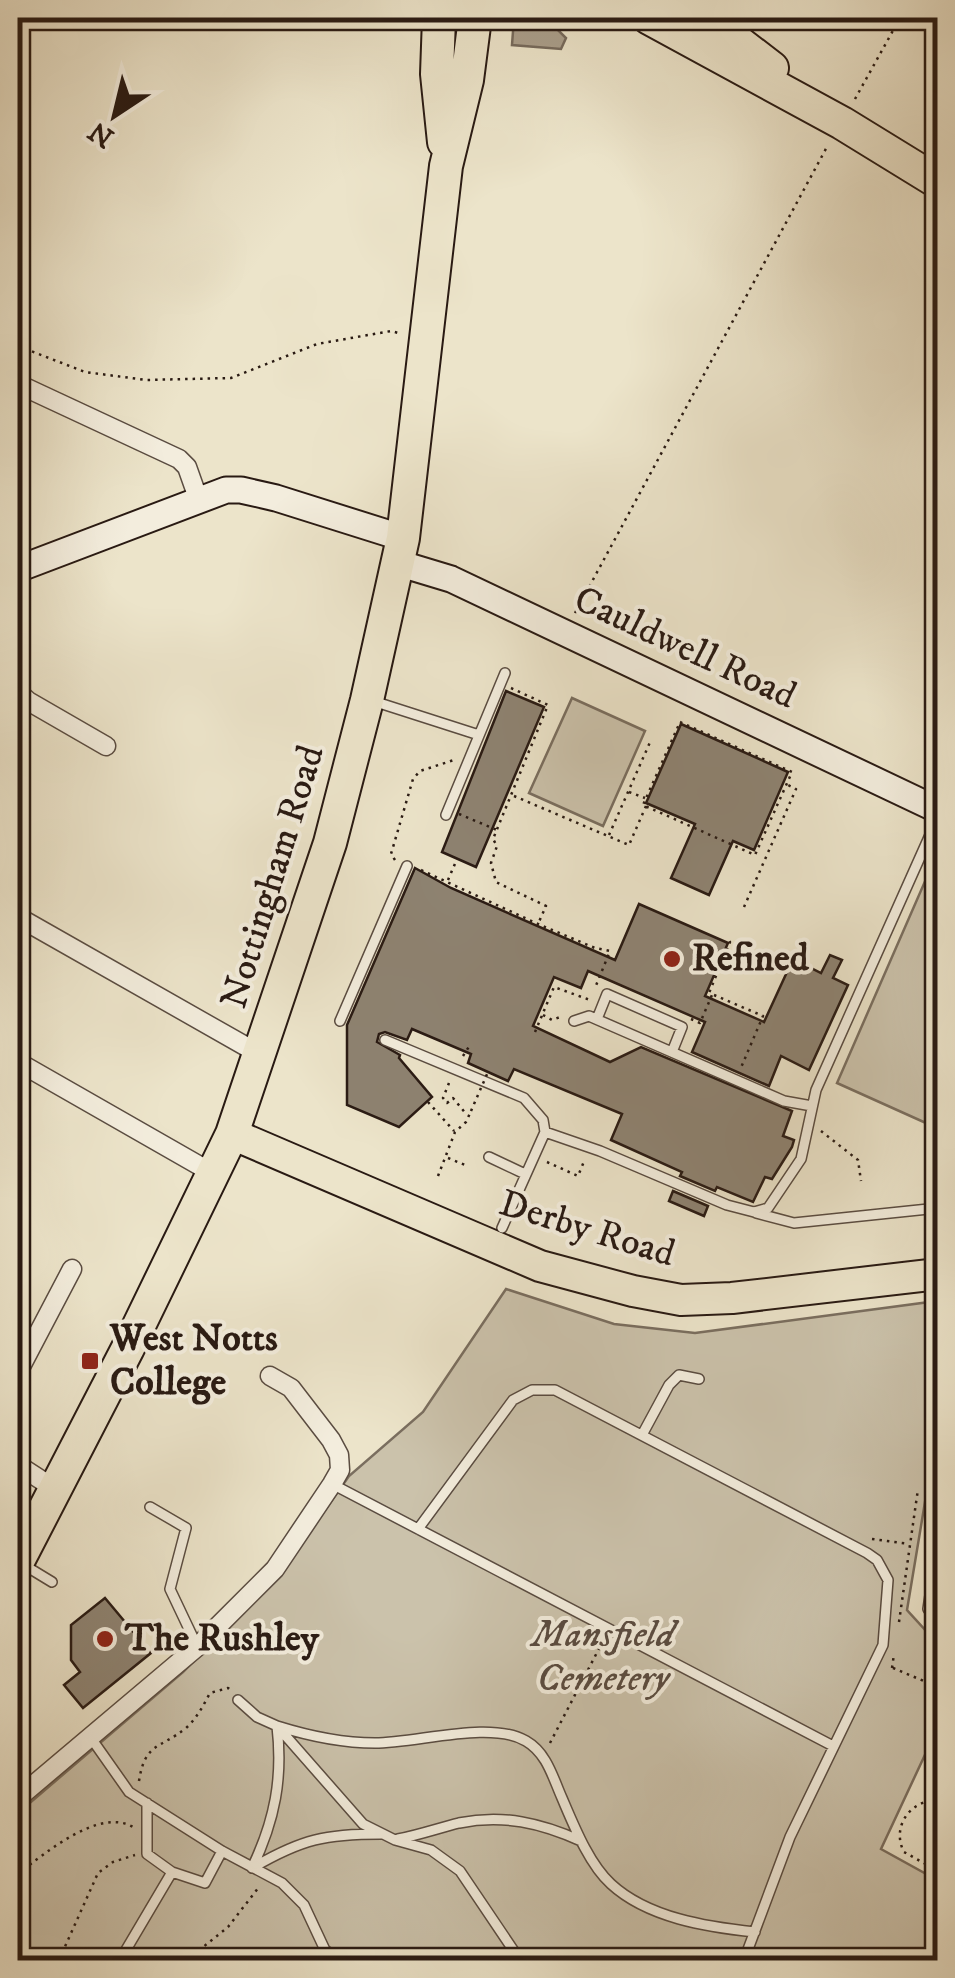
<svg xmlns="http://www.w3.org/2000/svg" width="955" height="1978" font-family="'IM FELL DW Pica',serif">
<rect width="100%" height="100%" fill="#ece4ca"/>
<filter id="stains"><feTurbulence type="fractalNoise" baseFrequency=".002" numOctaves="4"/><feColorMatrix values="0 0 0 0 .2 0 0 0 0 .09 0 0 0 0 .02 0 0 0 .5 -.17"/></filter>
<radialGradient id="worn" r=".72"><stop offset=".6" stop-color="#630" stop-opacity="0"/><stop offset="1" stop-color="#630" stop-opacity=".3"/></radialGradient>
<path fill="#cbc2ab" stroke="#7a6e5f" stroke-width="2.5" d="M572 698 645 731 603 826 529 793Z
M933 863 938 865 937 1128 837 1083Z
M506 1289 614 1324 695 1333 937 1301V1430L907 1610 937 1643V1729L881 1849 937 1880V1960H18V1813L183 1672 280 1574 349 1476 423 1412Z"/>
<path fill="#aa9f8c" stroke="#766a5c" stroke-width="2.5" d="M514 18H546L566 38 561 49 512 45Z"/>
<path fill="#8e8372" stroke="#291a13" stroke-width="2.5" d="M506 691 544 707 476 867 442 852Z
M681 724 788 772 754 850 733 841 709 895 671 878 695 824 646 803Z
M415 868 451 888 615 960 639 904 728 943 705 996 764 1022 793 959 821 973 830 955 842 960 833 978 848 985 809 1070 781 1056 769 1086 692 1052 705 1022 588 971 581 988 554 977 533 1026 610 1062 641 1047 792 1111 783 1136 794 1140 792 1147 772 1179 765 1177 753 1202 717 1187 715 1191 680 1176 682 1172 611 1140 622 1114 514 1069 508 1081 468 1063 471 1054 412 1029 407 1040 385 1032 379 1034 377 1042 400 1055 399 1058 432 1097 399 1127 347 1105V1025Z
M673 1191 708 1206 704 1216 669 1201Z
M105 1598 151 1653 83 1708 64 1685 80 1672 71 1660V1625Z"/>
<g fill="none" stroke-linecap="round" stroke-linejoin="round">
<g stroke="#5a4c41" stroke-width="12">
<path id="lane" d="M373 701 479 735
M446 815 505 673
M597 1019 607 994 682 1027 672 1052
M340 1021 407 866
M574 1021 589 1016 784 1101 812 1106
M385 1040 524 1098 543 1120 545 1132 502 1228
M545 1132 600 1151 727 1205 754 1212 768 1208 801 1159 816 1090 938 817
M489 1157 525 1174
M756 1213 794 1223 938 1208
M642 1435 669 1385 679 1375 699 1379
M332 1484 833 1746
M150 1507 186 1528 170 1589 197 1646
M418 1529 513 1400 532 1390H555L867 1553 877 1560 888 1580 883 1645 790 1837 744 1960
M938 1542 928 1609 938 1623
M24 1565 52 1582
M238 1700 257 1717 277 1726 363 1824 395 1840 431 1850 460 1871 520 1960
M91 1738 129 1792 222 1851 282 1883 304 1905 325 1950 340 1960
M147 1803V1854L172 1872 205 1883 222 1851
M398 1839C419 1835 439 1828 459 1823 503 1814 541 1823 581 1841
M254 1867C302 1839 326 1834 381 1834
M252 1868C275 1820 283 1778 277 1726 309 1736 342 1743 375 1743 418 1743 490 1720 526 1741 547 1753 553 1778 562 1798 574 1826 589 1864 611 1884 648 1918 707 1927 755 1932
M120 1960 172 1872"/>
</g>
<g stroke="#5a4c41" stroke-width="21">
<path id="street" d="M18 384 179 459 187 467 198 498
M18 692 28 701 106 746
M18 917 261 1055
M18 1062 214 1174
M18 1372 72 1269
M18 1465 55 1489
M18 1798 197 1647 275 1569 332 1484 340 1470 339 1455 331 1440 291 1388 270 1376"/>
</g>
<g stroke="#291a13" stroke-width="29">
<path id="secondary" d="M398 563 451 579 938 810
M18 569 226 490H241L276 498 403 538"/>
</g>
<g stroke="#291a13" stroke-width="34">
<path id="primary" d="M232 1134 540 1266 633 1291 681 1300 732 1298 938 1274"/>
</g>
<g stroke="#291a13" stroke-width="36">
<path id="highway" d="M439 18 437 74 444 142
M649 18 842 123 938 182
M707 18 772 68
M18 1561 128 1348 232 1134 330 843 367 700 403 538 446 166 467 80 475 18"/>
</g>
<path stroke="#291a13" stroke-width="2.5" stroke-dasharray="2.5 5" stroke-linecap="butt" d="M608 18 628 29
M855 99 900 18
M18 346 85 372 146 380 231 378 317 344 391 331 402 334
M575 613 828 145
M511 688 548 705 493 839 497 846 491 863 496 882 546 906 538 924
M680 722 792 772 755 855 643 805Z
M629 792 645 798
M514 796 629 845 646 806
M459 814 497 830
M609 835 651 740
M395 860 391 854 413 779 420 771 454 760
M421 870 538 924 595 948 610 951 595 988
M448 880 457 859
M744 907 796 789 788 785
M714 995 763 1016 740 1070
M543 1015 552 1020 563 1016
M691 1019 700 1023 712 995 709 993 730 942 728 938
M535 1032 554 987 590 1000
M463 1056 470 1045
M449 1083 443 1098 447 1103 453 1098 467 1115
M428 1102 454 1131
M821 1131 858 1160 861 1181
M448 1158 465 1165
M547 1162 578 1176 585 1159
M438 1176 455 1132 466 1122 471 1111
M872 1539 909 1544
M899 1622 918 1489
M892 1668 894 1654
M893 1668 938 1687
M550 1743 604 1639
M139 1781C145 1742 160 1749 186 1728 197 1718 203 1706 210 1693L228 1688 231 1690
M938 1800C910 1800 891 1827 904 1852L938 1871
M18 1874C44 1854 99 1807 133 1827
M59 1960 98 1873 113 1862 135 1855
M187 1960 228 1927 259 1887"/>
<use href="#lane" stroke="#f3eddd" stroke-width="9"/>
<use href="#street" stroke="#f3eddd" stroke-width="18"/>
<use href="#secondary" stroke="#f3eddd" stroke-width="25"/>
<use href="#primary" stroke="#ece4ca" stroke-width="30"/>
<use href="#highway" stroke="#ece4ca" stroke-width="32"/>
<path stroke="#291a13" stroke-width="2.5" stroke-dasharray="2.5 5" stroke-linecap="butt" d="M471 1111 488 1072"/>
</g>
<g fill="#8f2418" stroke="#f3eddd" stroke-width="4">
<circle cx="672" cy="959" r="10"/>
<rect x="80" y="1351" width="20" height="20" rx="5"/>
<circle cx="105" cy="1639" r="10"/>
</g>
<g text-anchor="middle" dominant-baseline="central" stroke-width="8" stroke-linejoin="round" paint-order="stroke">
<g font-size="38" fill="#291a13" stroke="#f3eddd">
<text transform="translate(685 648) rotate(25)">Cauldwell Road</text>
<text transform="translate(273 877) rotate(-73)">Nottingham Road</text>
<text transform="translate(587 1229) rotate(17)">Derby Road</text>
</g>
<g font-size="38" font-weight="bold" fill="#291a13" stroke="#f3eddd" text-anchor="start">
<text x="692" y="959">Refined</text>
<text x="110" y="1339">West Notts<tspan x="110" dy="44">College</tspan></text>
<text x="125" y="1639">The Rushley</text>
</g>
<g font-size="38" font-style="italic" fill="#5a4c41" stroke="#f3eddd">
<text x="603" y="1635">Mansfield<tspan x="603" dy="44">Cemetery</tspan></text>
</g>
</g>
<rect width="955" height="1978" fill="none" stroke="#ece4ca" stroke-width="60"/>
<rect x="20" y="20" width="915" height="1938" fill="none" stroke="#291a13" stroke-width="5"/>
<rect x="30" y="30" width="895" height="1918" fill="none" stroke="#291a13" stroke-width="2.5"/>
<g transform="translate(115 115) rotate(215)" stroke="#f3eddd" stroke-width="8" paint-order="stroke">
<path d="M0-8L18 38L0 25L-18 38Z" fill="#291a13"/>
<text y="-15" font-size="28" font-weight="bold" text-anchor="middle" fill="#291a13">N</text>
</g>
<rect width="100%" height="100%" filter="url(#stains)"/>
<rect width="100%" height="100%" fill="url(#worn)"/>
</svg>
